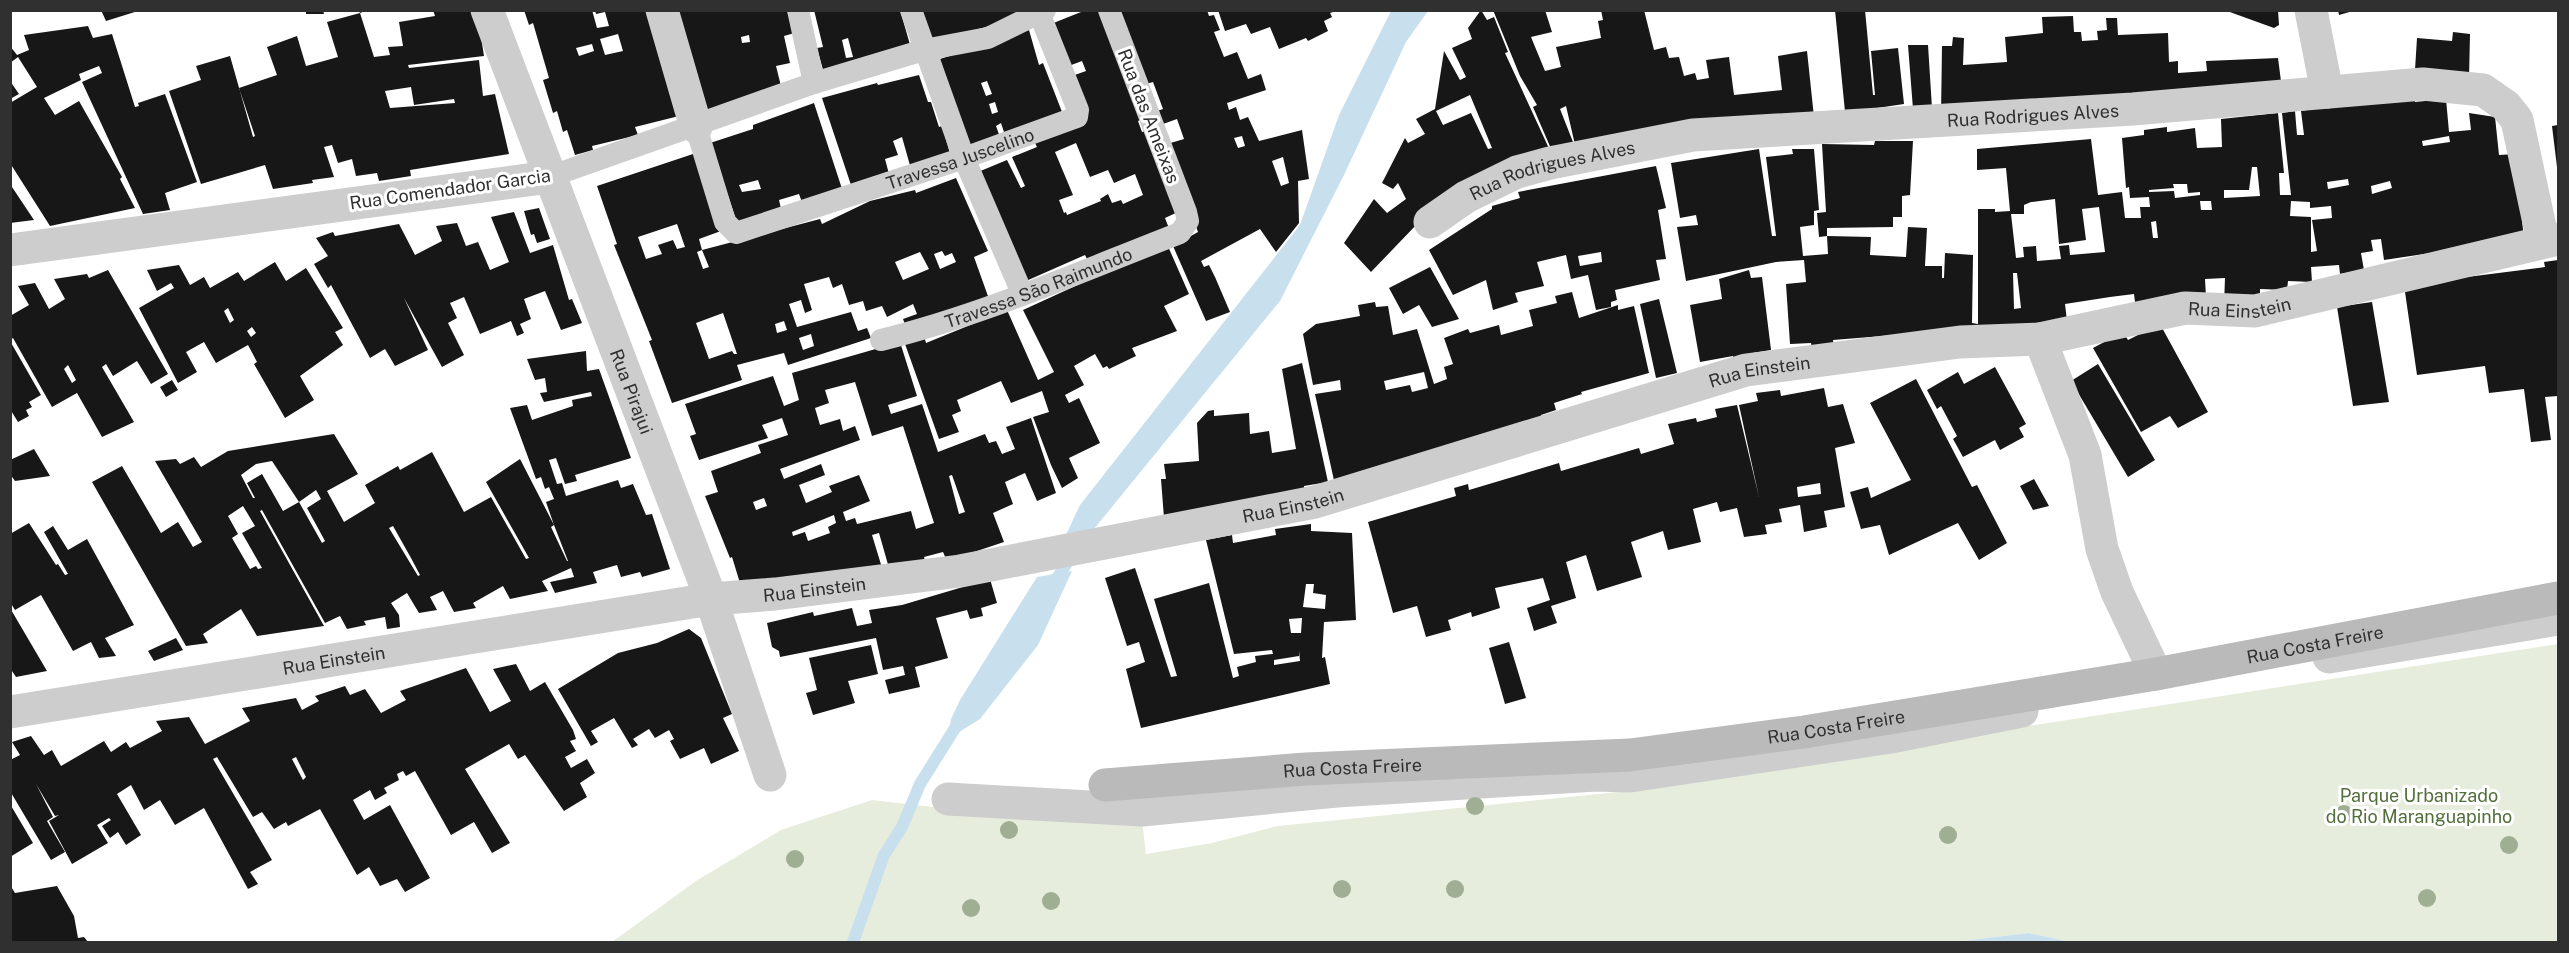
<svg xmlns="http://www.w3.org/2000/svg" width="2569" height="953" font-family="'Public Sans',sans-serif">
<rect width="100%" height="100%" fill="#fff"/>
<path fill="#e6eddd" d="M2558 644 2557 942H2071L2028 933 1955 942H612L696 881 781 830 872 800 992 814 1142 820 1146 854 1212 843 1278 826 1648 789 2009 729Z"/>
<path fill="#c8dfee" d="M1391 11H1428L1406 42 1344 175 1280 301 1089 535 1064 539 1080 505 1300 225 1339 115Z
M1072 571 1038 645 980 719 948 739 951 719 960 700 1037 577Z
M2028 933 2071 942H1955Z"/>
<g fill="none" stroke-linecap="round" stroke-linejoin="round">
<path stroke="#c8dfee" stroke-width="12" d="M1051 587 1073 554
M853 942 884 855 902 827 920 784 957 725"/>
</g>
<path fill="#171717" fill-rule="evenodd" d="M101 10H138V11L106 21Z
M306 10H323L324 14H306Z
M359 10H368L360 13 374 57 390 55 388 47 403 46 399 22 435 16 433 10 477 11 484 56 408 65 409 68 479 60 483 96 495 94 509 154 410 170 411 176 379 181 377 173 356 176 352 159 338 163 332 145 324 147 334 177 312 180 313 183 273 189 265 165 201 184 169 91 201 80 196 66 230 56 253 137 255 136 239 88 277 75 267 47 297 36 306 66 338 57 327 22 360 13ZM411 87 414 105 454 99 455 103 390 108 385 91Z
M524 10H592L597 28 609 26 605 12 596 14 595 10H649L679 116 635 127 638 135 592 146 593 150 575 155 567 130 563 132 557 111 553 113 543 80 549 78 533 23 529 25ZM618 34 623 51 605 55 600 39ZM592 44 594 51 579 56 576 48Z
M669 10H793L798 32 784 36 790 63 776 66 782 90 702 111ZM749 35 750 42 742 43 741 37Z
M814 10H900L911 48 825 77 817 48 823 47ZM848 38 853 57 846 58 842 40Z
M924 10H1030L1031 14 930 43 919 14Z
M1086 10H1103L1145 118 1138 121 1142 132 1150 130 1180 211 1165 218 1170 231 1090 265 1085 255 1026 281 978 172 1007 160 1021 188 1025 186 1012 157 1037 147 1035 143 1069 128V77L1086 71 1082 61 1066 67 1051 24ZM1076 143 1090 177 1108 170 1114 183 1135 174 1143 195 1123 204 1121 200 1112 203 1108 194 1100 199 1101 201 1067 215 1066 212 1064 213 1059 200 1073 195 1055 152Z
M1118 10H1207L1209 16 1214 15 1220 30 1214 32 1224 57 1237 52 1248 79 1261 74 1266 90 1227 103 1229 110 1236 107 1240 120 1248 117 1259 141 1302 130 1309 179 1298 181 1299 223 1276 252 1260 229 1201 261 1204 267 1209 265 1215 277 1230 312 1206 321 1173 246 1198 232 1167 144 1184 139 1177 119 1163 124 1157 111 1163 109 1153 82 1146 84ZM1242 136 1245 146 1238 148 1234 138ZM1283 157 1289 183 1281 186 1272 161Z
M1218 10H1336V11L1330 13 1332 17 1324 21 1328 31 1308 41 1306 38 1279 49 1270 27 1251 34 1246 24 1225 31Z
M1481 10 1487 20 1494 17 1508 52 1505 53 1552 155 1419 222 1371 272 1344 243 1374 199 1387 213 1406 199 1398 183 1393 189 1382 183 1405 138 1408 143 1425 134 1416 119 1435 109 1444 51 1460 80 1466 77 1452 48 1472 39 1468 28ZM1470 95 1492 148 1488 149 1471 113 1443 125 1436 111Z
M1493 10H1545L1552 32 1531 37 1545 71 1561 67 1556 47 1601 38 1598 21 1603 20 1601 10H1644L1654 50 1666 47 1669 58 1679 57 1684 76 1695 73 1697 80 1709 78 1706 60 1729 57 1734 95 1782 90 1778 56 1807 51 1814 117 1576 149 1566 106 1560 109 1573 142 1552 151 1533 107 1537 105 1520 76Z
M1835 10H1865L1873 95H1875L1871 51 1898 48 1904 104 1877 108 1846 122Z
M2278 10 2279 25 2274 28 2227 11Z
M2338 10H2353V11L2339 15Z
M2073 16 2074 32H2081L2082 41 2098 40 2097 31 2107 30 2106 18H2117L2118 35 2168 33 2169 62 2178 61V73L2207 71 2206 61 2278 58 2282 89 1941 115 1942 46H1952L1953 37 1964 38 1963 65 2007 62 2005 37 2043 33 2042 17Z
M88 26 93 38 112 34 135 107 139 106 138 103 165 94 197 182 165 193 170 210 143 214 82 82 102 73 99 66 79 74 81 80 44 98 55 115 79 101 122 177 120 179 135 208 50 226 10 163V103L37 87 18 57 10 63V46L17 55 29 50 24 35Z
M1029 30 1039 65 1043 63 1064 117 1006 138 1001 123 996 126 1001 140 970 150 940 59ZM987 81 992 94 986 96 981 83ZM995 102 998 112 992 114 989 104Z
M2453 32 2470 34 2469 79 2415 70 2417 38 2452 41Z
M1908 45H1928L1932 108 1913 109Z
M919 75 928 102H931L939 127 942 126 951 157 911 169 902 137 893 141 898 155 885 159 889 174 852 188 822 98 877 83 878 85Z
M10 81 19 94 10 99Z
M2414 94 2415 102 2446 99 2449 132 2471 130 2469 113 2495 117 2499 155 2515 154 2524 239 2384 260 2381 239 2371 240 2373 251 2361 253 2364 270 2340 274 2339 265 2311 267 2312 282 2288 281 2287 290 2260 289V295L2224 305 2225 278 2205 279 2206 297H2158V301L2135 302 2134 294 2110 297 2065 304 2067 321 1833 340 1834 347 1812 349 1811 343 1790 344 1786 284 1806 282 1804 260 1776 262 1686 281 1677 227 1698 225 1696 215 1680 218 1671 163 1759 149 1772 236H1776L1766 157 1793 154 1792 149H1814L1819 210 1814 211V225L1800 227 1803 256 1828 254 1827 236 1871 237 1870 255 1906 257 1908 227 1927 228 1925 266H1942V278H1944L1945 253 1973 255 1972 323 1978 324V209H1995V212L2010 211 2006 168 1977 170V149L2091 139 2098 195 2122 192 2125 218H2141L2140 207H2150L2149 197 2130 198 2129 187 2126 188 2122 138 2144 135V130L2167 127V132L2195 128 2197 148 2222 147 2221 119 2278 113 2284 173H2279L2280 195H2291L2282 113 2295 111 2297 135H2304L2301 111ZM2449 136 2450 142 2423 146 2422 141ZM2252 167H2257L2260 196 2224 198V190H2249ZM2348 179 2349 185 2328 189 2327 182ZM2390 181 2392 188 2372 194 2371 186ZM2173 184H2187L2188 193 2200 192V195L2175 198 2174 191 2149 192V190L2174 188ZM2055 199 2059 244 2086 240 2082 209 2099 207 2105 252 2070 255 2069 245 2059 246 2061 259 2037 261 2036 246 2023 247 2024 257 2016 258 2011 214H2024V205L2031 202ZM2200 201H2211L2212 210H2201ZM2291 201 2310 202V208L2331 206 2332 218 2312 220 2317 251 2311 252V217L2290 216ZM2156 221 2158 238H2153L2151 222ZM2013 273H2017L2021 308 2014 309Z
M814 103 844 195 803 205 799 194 779 200 782 213 739 228 710 143 753 129V125ZM758 180 761 189 742 192 739 185Z
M2558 125V167H2557L2552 126Z
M1875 141H1913L1910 195 1902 196V217H1893V227L1827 228V236L1819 237 1817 213 1826 212 1822 144 1874 145Z
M696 153 721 231 699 239 702 250 697 252 703 269 709 267 702 250 820 219 822 224 870 201 915 190 916 193 956 178 988 251 974 257 989 299 906 327 903 319 917 314 913 304 887 317 882 306 866 311 863 301 849 305 842 284 833 288 829 277 804 284 812 310 805 313 801 300 789 304 797 327 851 312 858 331 867 328 871 338 788 365 784 353 737 365 742 380 672 403 649 341 652 340 614 245 617 244 597 186ZM677 224 685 247 677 249 673 240 658 245 662 254 646 259 638 237ZM942 251 945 256 952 253 956 262 940 269 934 254ZM920 252 929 269 903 280 895 262ZM723 313 737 354H734L732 351 709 359 696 323ZM784 321 787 330 777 333 775 324ZM811 334 814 346 803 350 799 338Z
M1656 166 1666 208 1658 210 1666 259 1656 260 1660 280 1615 290 1617 300 1611 302V307L1596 310 1588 275 1571 279 1566 255 1537 262 1544 286 1515 293 1518 302 1493 310 1486 280 1453 295 1429 250 1492 209V206L1520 198 1518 192ZM1601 252 1602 262 1580 266 1578 256Z
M10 184 34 220 10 223Z
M539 208 550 239 537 243 534 234 531 235 524 211Z
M514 212 530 253 553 245 569 300 572 299 582 323 561 330 545 291 524 299 531 319 520 324 524 333 517 336 511 321 480 334 464 297 450 303 457 318 448 323 464 355 442 367 404 298 428 350 395 366 385 349 370 358 331 285 328 288 314 264 328 256 316 238 333 232 335 236 399 224 415 255 442 241 436 226 457 223 466 246 478 242 490 270 509 262 491 217Z
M1167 244 1189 294 1164 306 1177 331 1132 348 1136 356 1109 369 1107 366 1103 368 1095 354 1074 366 1084 385 1065 395 1069 403 1079 398 1100 443 1069 458 1078 478 1062 488 1051 465 1033 417 1049 412 1042 391 1011 403 1001 381 957 400 961 411 952 415 959 432 939 439 905 344 924 336 926 343 1007 310 1038 380 1054 372 1023 310Z
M2558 260V396L2545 397 2551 440 2531 442 2524 389 2489 393 2485 366 2417 375 2404 285 2545 267 2544 262Z
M275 262 286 281 306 268 343 328 335 332 343 345 300 376 314 400 285 418 254 364 257 362 248 345 216 363 204 342 186 352 197 372 178 383 139 308 174 288 171 283 157 291 147 270 179 265 190 285 204 277 210 288 238 272 244 281ZM228 308 234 320 230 323 224 311ZM252 327 256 333 251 337 247 331Z
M1430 267 1459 319 1432 327 1419 305 1403 314 1389 288Z
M108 270 168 374 151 384 137 361 113 376 106 364 102 367 134 422 102 437 77 393 52 407 13 338 10 340V316L29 305 18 286 35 283 49 309 65 299 54 279 87 274 89 278ZM68 365 76 380 72 383 64 369Z
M1749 270 1751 278 1762 277 1771 350 1753 353 1735 369 1733 356 1700 362 1690 305 1722 299 1719 279Z
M1572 292 1579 318 1618 305V310L1634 306 1649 373 1581 392 1582 394 1554 403 1556 410 1541 415 1545 430 1335 485 1315 394 1341 390 1340 380 1313 385 1303 334 1316 324 1360 316 1358 305 1375 302 1376 307 1388 306 1393 335 1417 329 1434 384 1447 379 1444 367 1453 364 1444 338 1468 329 1470 333 1499 325 1501 335 1533 326 1529 310 1557 303 1555 296ZM1424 372 1428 388 1412 392 1410 385 1386 390 1384 381Z
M1659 299 1677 373 1656 378 1640 304Z
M2372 302 2389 402 2353 406 2337 307Z
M2160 324 2208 412 2178 428 2170 416 2141 432 2093 348 2123 332 2128 340Z
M10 341 41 395 29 402 32 407 26 410 29 416 18 422 10 409Z
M900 342 917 396 888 405 891 414 922 404 938 452 985 434 989 443 996 441 1002 454 1015 449 1006 427 1031 418 1056 493 1037 501 1025 473 1005 482 1013 504 993 513 1004 542 947 561 943 552 924 557 927 567 891 575 879 533 872 535 883 571 744 596 732 557 730 558 705 496 718 492 711 471 761 453 758 445 788 435 782 418 762 425 768 438 699 460 690 436 696 434 685 404 773 376 784 406 799 400 792 373ZM855 382 872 436 903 426 934 523 916 529 911 511 857 524 855 518 846 521 843 512 870 501 859 475 829 486 832 492 806 503 799 485 825 475 821 464 784 479 780 469 860 440 855 426 843 431 840 419 820 425 815 408 829 403 825 390ZM952 475 965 512 959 514 949 476ZM764 498 767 506 756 510 753 502ZM834 515 836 523 828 527 830 533 808 541 805 532 793 536 792 532Z
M586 351 587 371 599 369 631 458 575 475 577 481 565 484 556 458 549 460 557 484 562 483 566 496 618 480 621 488 633 484 646 515 652 514 670 569 642 577 640 572 621 577 617 565 593 572 597 583 555 593 550 582 574 577 571 568 542 581 548 591 510 599 503 586 473 603 476 608 454 612 443 591 430 597 437 610 419 613 407 593 391 603 399 615 400 627 387 629 385 617 364 621 366 625 347 629 340 616 325 623 262 510 260 511 324 626 257 636 241 609 203 634 208 643 186 646 92 482 122 466 161 533 178 522 193 547 202 542 155 461 176 459 180 464 194 457 201 467 228 451 334 434 358 474 327 491 344 522 375 503 365 485 398 466 400 470 432 452 464 512 491 497 526 559 529 558 486 482 520 459 554 525 546 502 554 499 549 487 545 489 541 477 536 479 510 408 527 405 532 420 573 406 572 400 592 396 591 392 544 402 540 393 547 392 545 378 535 380 527 359ZM272 461 299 502 316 490 321 499 307 508 325 541 322 543 299 502 283 511 262 474 247 483 255 498H253L241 475 256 464ZM243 506 255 526 242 533 262 568 258 569 256 566 250 569 232 538 238 534 228 516ZM554 525 568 561H567L551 527ZM393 526 411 558 420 575 418 576 389 528Z
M1302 363 1328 482 1304 486 1305 497 1164 518 1161 479H1166L1164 464 1199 461 1197 423 1208 411 1214 410V416L1249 413 1250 434 1269 431 1272 453 1296 449 1282 369Z
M2098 364 2155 460 2128 477 2071 381Z
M1995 367 2026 424 2019 428 2024 437 2000 450 1995 440 1963 457 1953 439 1957 436 1941 406 1937 409 1927 390 1958 372 1964 384Z
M1916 379 1972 487 1977 485 2007 543 1979 560 1958 523 1889 555 1880 525 1861 529 1850 492 1868 487 1871 498 1911 480 1870 403Z
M172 380 178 390 166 397 160 387Z
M1824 388 1828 407 1843 404 1855 443 1835 448 1845 507 1824 511 1827 527 1804 532 1800 505 1779 509 1782 522 1765 525 1767 534 1744 537 1737 508 1720 512 1717 502 1693 509 1701 542 1668 550 1663 531 1631 542 1642 577 1597 591 1586 555 1566 562 1576 598 1551 606 1557 623 1534 631 1527 608 1550 600 1543 578 1495 588 1500 608 1472 617 1471 612 1448 620 1451 630 1426 637 1417 606 1393 613 1368 522 1456 496 1454 488 1468 484 1469 490 1559 463 1561 471 1639 448 1641 454 1674 444 1668 424 1696 418 1697 422 1717 417 1715 409 1737 405 1759 497 1739 405 1758 401 1756 393 1780 390 1781 396ZM1820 483 1821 494 1798 497 1797 487Z
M34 449 50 476 15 481 10 474V460Z
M2034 479 2049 506 2033 510 2020 486Z
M29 523 56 565 58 564 65 575 68 574 44 532 53 526 68 550 87 539 134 625 105 638 116 656 99 658 91 642 73 651 41 595 15 610 10 602V534Z
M1311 524V531L1352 533 1356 620 1324 622 1322 658 1325 657 1330 684 1141 728 1126 669 1145 662 1139 642 1127 646 1105 578 1135 568 1171 677 1177 676 1154 599 1209 583 1233 678 1239 676 1237 667 1256 662 1255 656 1273 654 1272 650 1234 654 1206 540 1232 535 1233 543 1276 535 1275 529ZM1306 584H1314L1313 593 1326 595 1325 609 1303 607ZM1302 618 1301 633H1291L1289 619ZM1299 651 1300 661 1274 665V660L1299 656Z
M990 579 997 603 981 608 983 616 970 619 967 610 936 618 948 658 915 667 920 687 889 694 885 680 905 675 903 666 883 670 876 638 780 657 779 651 772 647 767 623 813 612 814 616 852 608 857 626 872 623 869 610 902 605Z
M10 608 47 671 16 677 10 668Z
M689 629 701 638 732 714 723 718 739 751 711 764 704 748 680 759 670 741 674 739 669 730 655 738 649 729 633 739 638 745 632 748 614 718 591 731 598 742 591 746 558 689 618 653 657 643Z
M176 638 183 650 154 661 148 651Z
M1509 642 1526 698 1505 704 1489 648Z
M871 645 878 674 848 681 855 703 813 715 806 693 817 690 809 658Z
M516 664 530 691 545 682 573 730 576 739 570 741 576 751 565 757 571 768 587 759 595 773 580 783 587 797 564 811 525 755 518 759 509 744 465 769 510 843 492 853 474 822 451 835 415 771 406 776 403 771 397 774 399 780 384 788 387 793 375 800 370 790 353 800 364 820 390 805 430 878 405 892 397 879 380 886 369 867 357 875 320 809 288 826 286 822 274 829 262 812 253 817 217 757 213 759 272 860 250 872 258 884 248 889 204 808 175 825 160 800 144 810 131 785 117 794 141 835 126 845 118 832 110 838 102 826 111 820 109 818 97 825 108 843 72 864 49 821 59 815 55 816 36 784 53 817 47 821 65 852 51 860 10 791V760L20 755 12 742 31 736 44 755 52 750 61 766 104 741 111 752 126 742 130 748 162 731 156 721 189 717 205 744 250 721 242 708 296 698 302 710 319 701 315 696 345 686 350 695 365 689 381 713 406 700 400 691 466 668 490 712 511 701 493 669ZM296 757 306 777 303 780 292 759Z
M10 804 33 843 10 857Z
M10 885 15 893 57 886 74 916 78 938 84 937 88 942H10Z"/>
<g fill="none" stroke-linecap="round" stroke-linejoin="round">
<g stroke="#cdcdcd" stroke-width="22">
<path d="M798 10 814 83"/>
<path d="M911 10 964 158 1022 293"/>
<path id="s1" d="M696 127 725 222 736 233 964 158 1077 117 1078 110 1038 10"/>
<path d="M549 177 814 83 924 50 988 38 1045 10"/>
<path id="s2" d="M881 340C983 315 1082 271 1180 233L1188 221 1186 212 1109 10"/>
</g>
<g stroke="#cdcdcd" stroke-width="33">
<path id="s3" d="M487 10 711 599 770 775"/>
<path d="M662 10 696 127"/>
<path d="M2311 10 2327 92"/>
<path id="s4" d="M1430 222 1466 197 1517 172 1550 163 1693 135 2133 109 2423 84 2483 90 2506 106 2517 120 2543 241"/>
<path d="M10 250 549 177"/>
<path d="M2040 339 2085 455 2102 549 2117 592 2156 674"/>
<path d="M2329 657 2558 619"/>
<path id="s5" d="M10 712 711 599 775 594 960 571 1315 502 1746 370 1960 342 2040 339 2185 308 2255 311 2558 239"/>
<path d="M948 799 1142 810 1337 791 1596 775 1630 776 1891 737 2022 711"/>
</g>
<path stroke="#bababa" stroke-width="33" id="s6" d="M1105 785 1306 769 1630 755 1804 732 2156 674 2558 598"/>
</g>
<g fill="#a0af93">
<circle cx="1475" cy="806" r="9"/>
<circle cx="2344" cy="814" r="9"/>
<circle cx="1009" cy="830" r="9"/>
<circle cx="1948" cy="835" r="9"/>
<circle cx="2509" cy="845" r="9"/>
<circle cx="795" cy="859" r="9"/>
<circle cx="1342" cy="889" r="9"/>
<circle cx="1455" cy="889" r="9"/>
<circle cx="2427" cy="898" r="9"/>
<circle cx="1051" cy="901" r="9"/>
<circle cx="971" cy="908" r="9"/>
</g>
<g text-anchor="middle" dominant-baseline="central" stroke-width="6" stroke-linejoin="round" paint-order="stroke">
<g font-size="18" fill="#303030" stroke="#fff">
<text stroke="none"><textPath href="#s4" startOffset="621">Rua Rodrigues Alves</textPath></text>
<text transform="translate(1149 116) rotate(69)">Rua das Ameixas</text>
<text stroke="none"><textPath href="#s1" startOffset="351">Travessa Juscelino</textPath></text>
<text stroke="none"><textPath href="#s4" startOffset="135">Rua Rodrigues Alves</textPath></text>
<text transform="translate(450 189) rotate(-8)">Rua Comendador Garcia</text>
<text stroke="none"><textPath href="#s2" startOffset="166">Travessa São Raimundo</textPath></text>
<text stroke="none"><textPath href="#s5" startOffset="2272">Rua Einstein</textPath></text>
<text stroke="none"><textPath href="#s5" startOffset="1786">Rua Einstein</textPath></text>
<text stroke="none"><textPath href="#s3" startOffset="408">Rua Pirajui</textPath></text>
<text stroke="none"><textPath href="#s5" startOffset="1300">Rua Einstein</textPath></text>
<text stroke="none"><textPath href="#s5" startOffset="814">Rua Einstein</textPath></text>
<text stroke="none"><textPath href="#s6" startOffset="1220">Rua Costa Freire</textPath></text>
<text stroke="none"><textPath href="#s5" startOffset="328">Rua Einstein</textPath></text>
<text stroke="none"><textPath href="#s6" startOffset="734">Rua Costa Freire</textPath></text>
<text stroke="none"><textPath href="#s6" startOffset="248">Rua Costa Freire</textPath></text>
</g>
<g font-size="18" fill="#526e3a" stroke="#fff">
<text x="2419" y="795">Parque Urbanizado<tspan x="2419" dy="21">do Rio Maranguapinho</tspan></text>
</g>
</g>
<rect width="2569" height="953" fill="none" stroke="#303030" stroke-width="24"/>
</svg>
